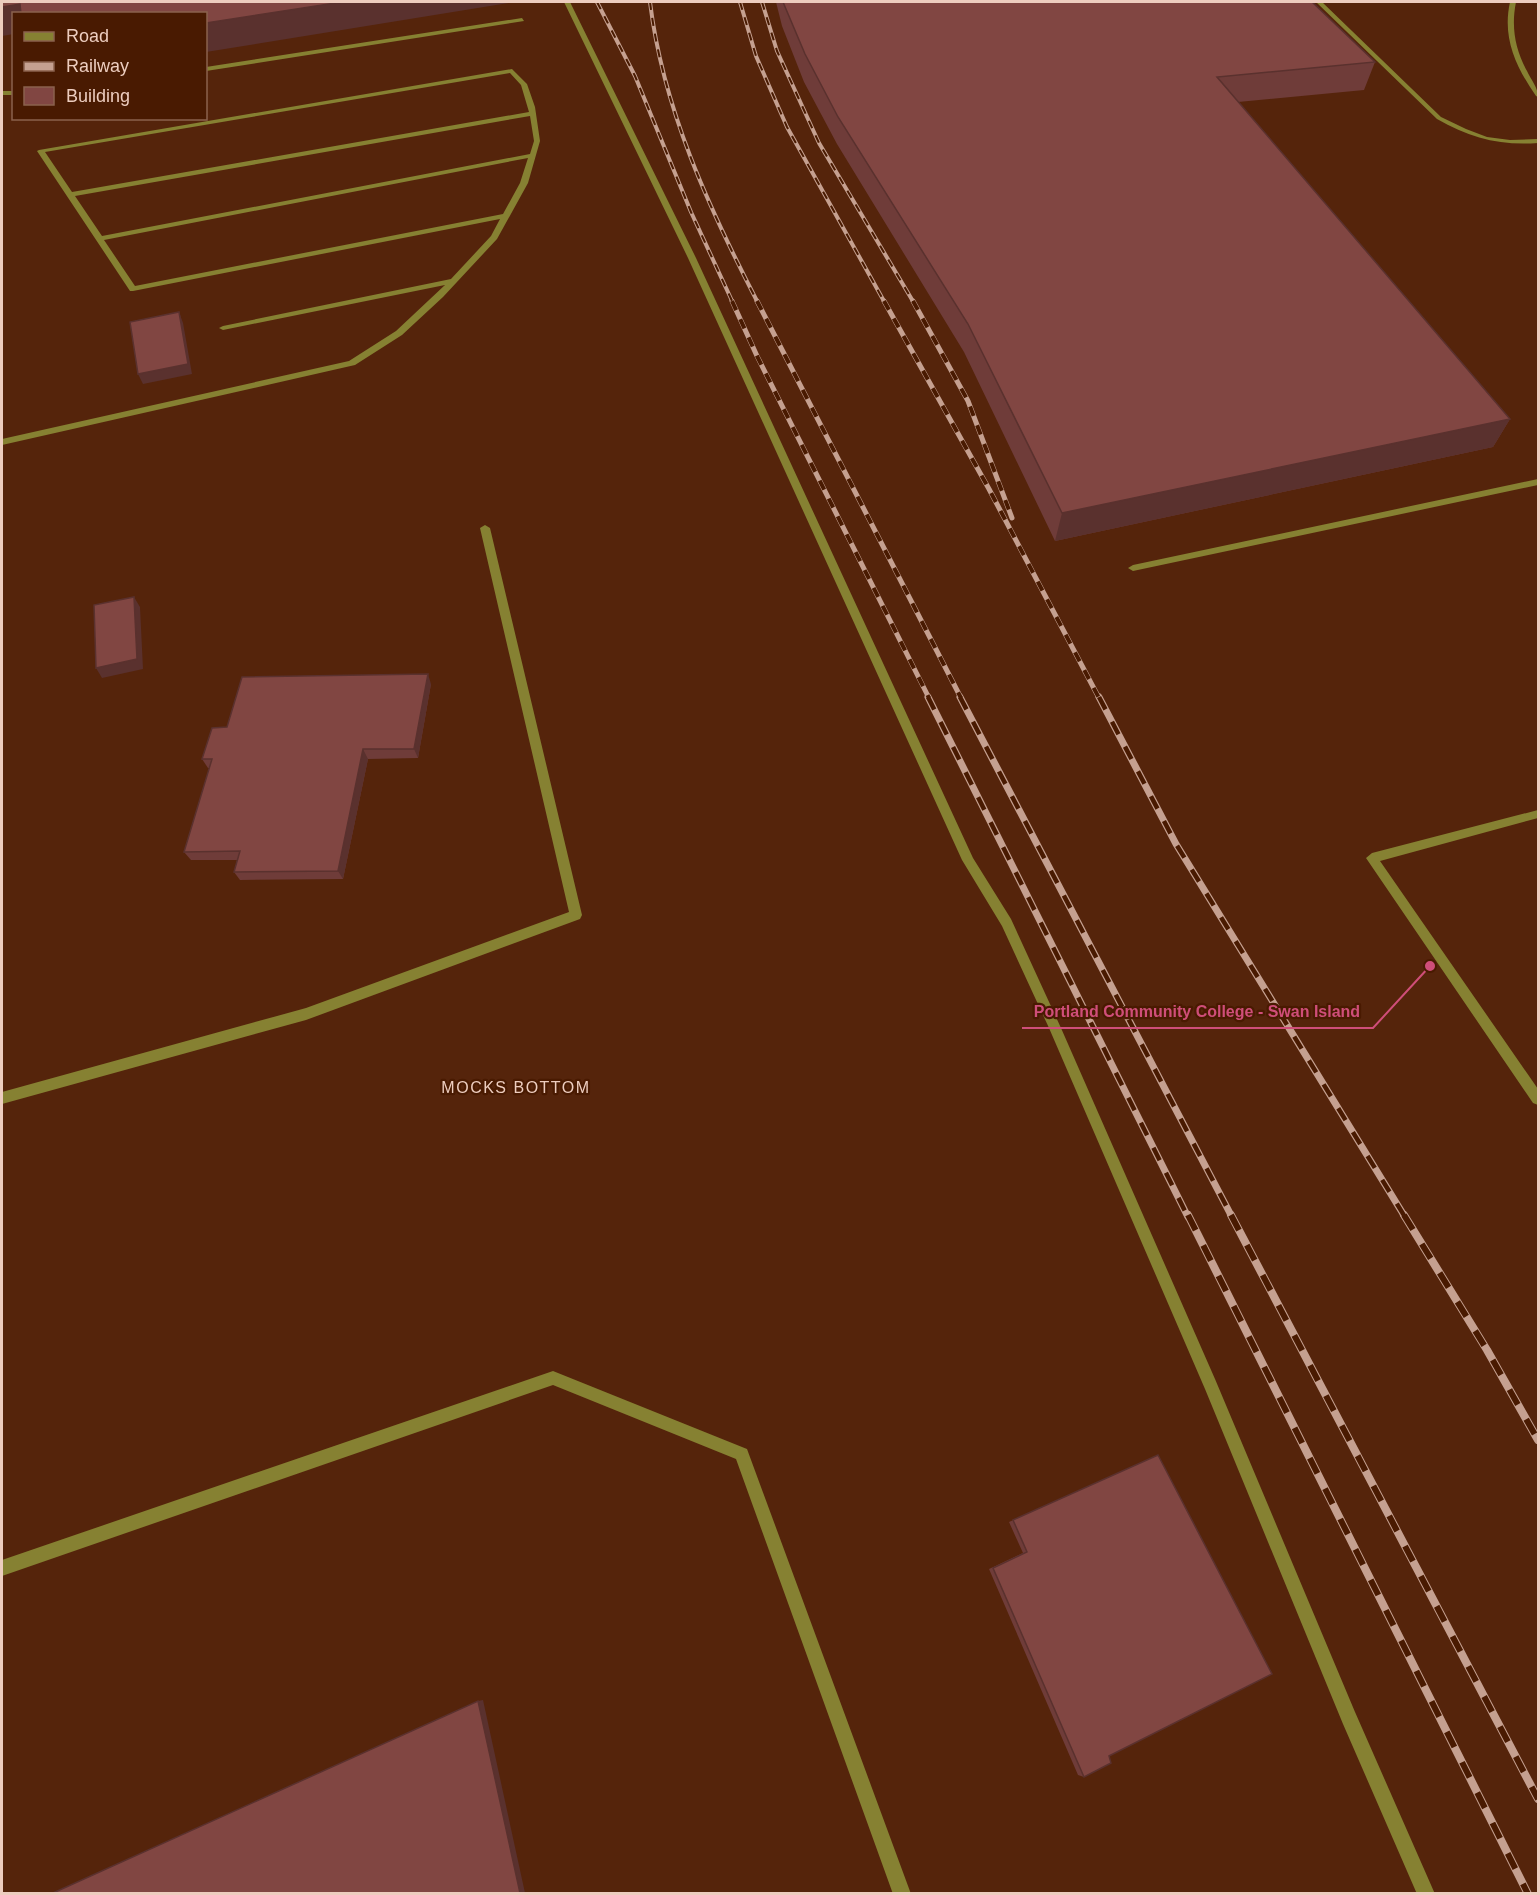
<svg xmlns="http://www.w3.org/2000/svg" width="1540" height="1895" font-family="Arial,sans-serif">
<rect width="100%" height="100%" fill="#55240b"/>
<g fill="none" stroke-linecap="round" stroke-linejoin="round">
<path fill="#868132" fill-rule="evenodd" d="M564 2H570L696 258 973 858 1011 919 1061 1028 1215 1379 1355 1712 1435 1894H1417L1343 1724 1205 1389 1049 1028 1002 926 962 860 688 258Z
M1316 2H1322L1441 117 1466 129 1487 137 1510 140 1538 139V143C1501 146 1470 138 1437 119Z
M522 18 524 21 206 71V67Z
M512 69 527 84 535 107 540 141 528 183 497 239 443 297 402 335 355 365 2 445V439L349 361 396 331 445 285 223 330 219 328 223 326 451 279 491 236 500 219 133 291H130L37 151 39 150ZM510 73 521 85 529 112 72 192 45 152ZM530 116 534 141 530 154 102 236 75 196ZM528 158 520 183 503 214 135 286 104 240Z
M2 91H14V95H2Z
M1538 479V485L1133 571 1128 568 1133 565Z
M485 525 490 528 582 915 580 919 306 1020 2 1104V1092L306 1008 569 912 480 528Z
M1538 810V818L1380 861 1538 1089V1105L1533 1103 1366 858 1372 853Z
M553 1371 747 1449 911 1894H893L736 1459 553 1385 2 1576V1560Z"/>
<path fill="#868132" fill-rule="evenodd" d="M1510 2H1516C1511 27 1515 49 1527 71 1531 80 1538 87 1538 97L1536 96C1516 67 1502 38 1510 2Z"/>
<g stroke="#c5a090" stroke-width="4">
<path id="rail-far3" d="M597 2 635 76 691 212 733 303
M650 2C663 109 709 208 758 303
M740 2 756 56 787 127 885 303
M762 2 777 51 819 143 914 303"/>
</g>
<g stroke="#c5a090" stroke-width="5">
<path id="rail-far2" d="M732 301 757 356 929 698
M757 301 961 698
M884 301 989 489 1099 698
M913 301 968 401 1012 518"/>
</g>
<g stroke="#c5a090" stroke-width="7">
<path id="rail-far1" d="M928 697 1188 1217
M960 697 1232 1217
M1099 697 1176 844 1405 1217"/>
</g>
<g stroke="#c5a090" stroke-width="8">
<path id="rail" d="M1188 1215 1528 1894
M1231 1215 1538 1799
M1404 1215 1487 1350 1538 1440"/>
</g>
<use href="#rail-far3" stroke="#491a01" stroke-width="2" stroke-dasharray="8" stroke-linecap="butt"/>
<use href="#rail-far2" stroke="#491a01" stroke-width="4" stroke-dasharray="10" stroke-linecap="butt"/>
<use href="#rail-far1" stroke="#491a01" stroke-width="4.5" stroke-dasharray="14" stroke-linecap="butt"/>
<use href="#rail" stroke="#491a01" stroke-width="6" stroke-dasharray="17" stroke-linecap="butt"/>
</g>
<path fill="#6f3c39" d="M776 2H1312L1375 62 1364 90 1238 102 1510 419 1493 447 1055 541 964 352 837 144 804 82 782 26Z
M431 684 418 758 368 759 343 879 240 880 234 872 237 860H191L184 852 210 768H208L202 759 227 727Z
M1158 1455 1109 1756 1084 1777 1078 1775 989 1569 1023 1553 1009 1522Z"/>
<path fill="#5a312e" d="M342 2H514L206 52V23Z
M20 4 24 14H14V34L2 36V7Z
M179 312 183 323 192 374 143 384 138 374Z
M1510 419 1493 447 1055 541 1062 513Z
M134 597 140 607 143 669 102 678 96 668Z
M428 674 431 684 418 758 414 749Z
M363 749 368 759 343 879 338 871Z
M483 1700 525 1893H520L478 1701Z"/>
<path fill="#814642" stroke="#5a312e" stroke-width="1.5" d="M2 2H342L206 23V14H21L20 4 2 7Z
M783 2H1312L1375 62 1217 77 1510 419 1062 513 968 324 838 117 805 54Z
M179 312 188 364 138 374 130 322Z
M134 597 137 659 96 668 94 605Z
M428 674 414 749H363L338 871 234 872 240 851 184 852 212 759H202L212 728 227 727 242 677Z
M1158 1455 1272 1674 1109 1756 1111 1763 1084 1777 993 1568 1027 1552 1013 1520Z
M478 1701 520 1893H53Z"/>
<g text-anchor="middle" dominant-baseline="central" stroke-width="4.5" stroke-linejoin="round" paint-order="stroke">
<g font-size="16" letter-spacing="1.5" fill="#edcdbf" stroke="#491a01">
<text x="516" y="1087">MOCKS BOTTOM</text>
</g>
</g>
<path fill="none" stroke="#cf4e79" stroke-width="2" d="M1430 966L1373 1028H1022"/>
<circle fill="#cf4e79" stroke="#491a01" stroke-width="2" cx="1430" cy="966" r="6"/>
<g font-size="16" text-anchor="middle" font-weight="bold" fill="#cf4e79" stroke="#491a01" stroke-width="4.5" stroke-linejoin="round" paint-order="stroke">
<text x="1197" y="1017">Portland Community College - Swan Island</text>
</g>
<rect width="1540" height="1895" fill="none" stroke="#edcdbf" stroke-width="6"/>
<rect x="12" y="12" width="195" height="108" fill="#491a01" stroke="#8b624d" stroke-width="1.5"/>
<rect x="24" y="32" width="30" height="9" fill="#868132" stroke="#8b624d" stroke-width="1.5"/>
<text x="66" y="42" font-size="18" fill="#edcdbf">Road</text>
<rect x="24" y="62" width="30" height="9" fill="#c5a090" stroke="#8b624d" stroke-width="1.5"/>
<text x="66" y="72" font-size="18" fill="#edcdbf">Railway</text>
<rect x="24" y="87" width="30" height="18" fill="#814642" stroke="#8b624d" stroke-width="1.5"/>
<text x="66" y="102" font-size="18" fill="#edcdbf">Building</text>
</svg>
